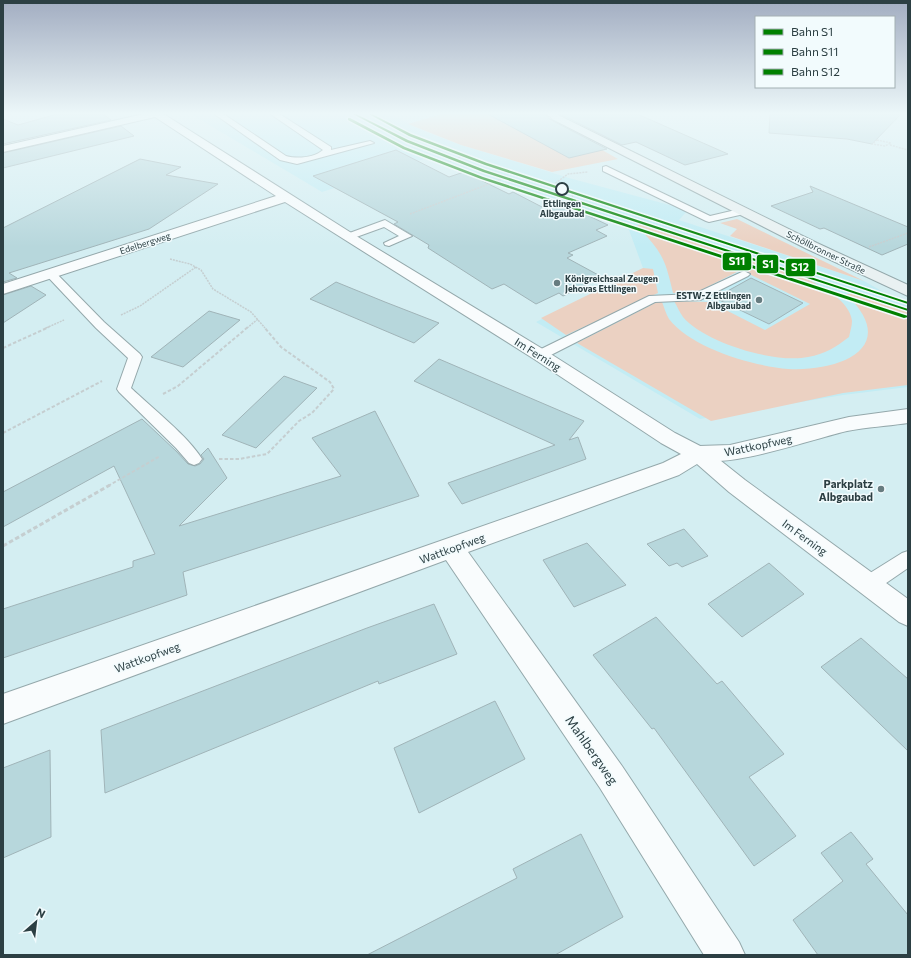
<svg xmlns="http://www.w3.org/2000/svg" width="911" height="958" font-family="Commissioner,sans-serif">
<rect width="100%" height="100%" fill="#d4eef2"/>
<path fill="#c2ecf4" d="M189 113H388L426 132 461 145 569 178 688 210 679 220 864 281 908 306V387L843 395 700 419 536 322 643 268 629 230 611 219 427 158 322 192Z"/>
<path fill="#ebd1c2" d="M445 113H537L618 159 552 172 461 145 408 124Z
M737 219 864 281 730 236 737 229 720 223Z
M640 224 807 279C823 287 850 301 852 321 852 326 850 332 849 337 836 347 825 354 808 357 776 364 705 343 683 317 680 313 677 306 674 301L708 302 716 305 765 330 810 304 741 270 695 293H673C665 258 662 252 637 226Z
M643 268 653 269 658 293 566 335 541 318Z
M846 294H853L908 312V385L843 393 711 421 577 343 659 301 662 302C664 307 666 314 669 319 691 348 753 366 788 369 839 372 902 348 846 294Z"/>
<path fill="#b7d7dc" stroke="#a0b4b8" d="M61 113H102L111 120 3 144V119L18 125Z
M486 113H543L551 120 607 149 569 158Z
M558 113H635L728 154 685 165 636 142 622 145Z
M770 113H902L872 144 847 139 769 133Z
M121 126 134 136 3 168V153Z
M396 150 449 177 464 172 509 194 513 192 542 207 555 200 608 225 596 230 607 236 568 253 573 255 567 258 602 277 563 296 559 293 536 304 504 284 492 289 428 248 429 245 394 224 398 222 313 176Z
M140 159 181 167 166 175 218 184 149 229 9 273 17 278 3 282V228Z
M810 186 908 227V244L882 255 824 228 820 229 771 206 813 192Z
M751 278 803 303 769 324 715 298Z
M336 282 385 302 439 323 414 343 310 299Z
M31 286 46 295 3 323V295Z
M209 311 240 320 183 367 151 357Z
M439 359 584 421 569 440 578 437 586 459 462 504 448 483 555 445 414 381Z
M284 376 317 388 256 448 222 435Z
M375 411 419 496 183 572 187 595 3 658V609L133 567V561L155 554 114 466 3 527V492L142 419 176 451 188 464 195 466 200 464 204 459 201 455 208 448 227 478 179 526 341 476 312 438Z
M684 529 708 556 682 567 677 563 669 566 647 544Z
M587 543 626 585 574 607 543 560Z
M769 563 804 594 742 637 708 604Z
M434 604 457 654 379 684 378 681 105 793 101 730 367 628Z
M656 617 717 684 722 681 784 754 749 777 796 836 754 866 654 728 652 729 593 655Z
M861 638 908 679V751L821 667Z
M495 701 525 759 419 813 394 748Z
M50 750 51 837 3 858V768Z
M851 832 873 859 866 864 908 915V955H818L793 920 843 881 821 853Z
M581 834 623 917 555 955H367L517 878 513 869Z"/>
<g fill="none" stroke-linecap="round" stroke-linejoin="round">
<g stroke="#94a8ab" stroke-width="2">
<path id="service" d="M213 113H222L286 156C297 159 314 158 323 150L269 113H278L331 147V150L370 141 374 143 297 164 280 160Z
M606 166 710 216 744 208 749 211 744 214 709 222 706 221 603 171V167Z
M385 220 412 236 389 246 385 245 384 243 399 236 384 227 348 240 343 237 344 235Z
M50 270 54 271 104 322 140 354 142 357 131 388C151 407 189 437 202 459L199 463 194 465 189 463 176 448 119 392 117 389 128 358 96 328 46 275 44 273Z
M744 271 750 274 748 276 700 300 655 302 545 358H535L533 355 535 352 649 296 694 294Z
M908 551V568L876 590 869 592 862 590 860 584 862 578 902 553Z"/>
</g>
<g stroke="#94a8ab" stroke-width="2">
<path id="minor" d="M148 113H162L353 234 546 351 675 433 706 449 745 480 908 599V626L899 622 729 492 697 464 679 475 468 552 622 766 739 942 745 955H704L600 788 446 560 3 724V694L663 463 681 454 661 443 534 359 285 202 3 294V284L276 196 155 117 3 152V146Z"/>
</g>
<g stroke="#94a8ab" stroke-width="2">
<path id="tertiary" d="M544 113H556L561 117 556 120Z
M908 409V423C888 426 867 427 847 431 809 440 726 470 692 459L688 454 692 449 699 446 730 445 849 417Z"/>
</g>
<g stroke="#94a8ab" stroke-width="2">
<path id="secondary" d="M556 114 817 243 908 285V296L807 249 552 119 551 117 552 115Z"/>
</g>
<path stroke="#c5ced0" stroke-width="1.5" stroke-dasharray="2 1" stroke-linecap="butt" d="M3 116 12 113
M803 120 810 123
M877 140 891 143 885 146 872 144Z
M890 145 908 150
M450 161 466 155
M553 185 568 174 588 172
M567 200 578 192
M410 214 502 179
M869 247 908 233
M170 259 190 264 201 270 213 289 251 312 265 328
M121 315 140 306 196 267
M46 328 64 320
M247 328 258 319"/>
<path stroke="#c5ced0" stroke-width="2" stroke-dasharray="3.5 2" stroke-linecap="butt" d="M3 348 49 327
M163 394 178 386 248 327
M3 433 102 381
M219 459H239L267 454 299 421 312 413 334 389 330 382 281 347 264 327
M108 486 160 456"/>
<path stroke="#c5ced0" stroke-width="3" stroke-dasharray="4.5 2.5" stroke-linecap="butt" d="M3 546 110 485"/>
<use href="#service" fill="#f9fcfd" fill-rule="evenodd"/>
<use href="#minor" fill="#f9fcfd" fill-rule="evenodd"/>
<use href="#tertiary" fill="#f9fcfd" fill-rule="evenodd"/>
<use href="#secondary" fill="#e9f1f2" fill-rule="evenodd"/>
<g stroke="#f2fbfd" stroke-width="3">
<path id="rail-1" d="M351 113H354L408 140 485 170 908 309V311L483 172 406 142Z"/>
</g>
<g stroke="#f2fbfd" stroke-width="3">
<path id="rail-2" d="M348 118H350L405 147 483 177 908 316V317L904 318 481 179 403 149 348 120Z"/>
</g>
<g stroke="#f2fbfd" stroke-width="3">
<path id="rail-3" d="M367 113H370L411 134 487 163 908 302V304L485 165 409 136Z"/>
</g>
<use href="#rail-1" fill="#008000" fill-rule="evenodd"/>
<use href="#rail-2" fill="#008000" fill-rule="evenodd"/>
<use href="#rail-3" fill="#008000" fill-rule="evenodd"/>
</g>
<linearGradient id="sky" x2="0" y2="1"><stop stop-color="#a2adc1"/><stop offset="0.46" stop-color="#ecf7f9"/><stop offset="1" stop-color="#ecf7f9" stop-opacity="0"/></linearGradient>
<rect width="911" height="247" fill="url(#sky)"/>
<circle fill="#f2fbfd" stroke="#2c3f43" stroke-width="2" cx="562" cy="189" r="6"/>
<g fill="#677c80" stroke="#f2fbfd" stroke-width="1.5">
<circle cx="557" cy="283" r="4"/>
<circle cx="759" cy="300" r="4"/>
<circle cx="881" cy="489" r="4"/>
</g>
<g text-anchor="middle" dominant-baseline="central" stroke-width="3" stroke-linejoin="round" paint-order="stroke">
<g font-size="9" font-weight="bold" fill="#2c3f43" stroke="#f2fbfd">
<text x="562" y="203">Ettlingen<tspan x="562" dy="10">Albgaubad</tspan></text>
</g>
<g font-size="9" fill="#2c3f43" stroke="#f2fbfd">
<text transform="translate(145 243) rotate(-18)">Edelbergweg</text>
<text transform="translate(826 252) rotate(26)">Schöllbronner Straße</text>
</g>
<g font-size="9" font-weight="bold" fill="#2c3f43" stroke="#f2fbfd" text-anchor="start">
<text x="565" y="278">Königreichsaal Zeugen<tspan x="565" dy="10">Jehovas Ettlingen</tspan></text>
<text x="751" y="295" text-anchor="end">ESTW-Z Ettlingen<tspan x="751" dy="10">Albgaubad</tspan></text>
</g>
<g font-size="11" fill="#2c3f43" stroke="#f2fbfd">
<text transform="translate(538 354) rotate(32)">Im Ferning</text>
<text transform="translate(758 445) rotate(-12)">Wattkopfweg</text>
<text transform="translate(805 537) rotate(36)">Im Ferning</text>
<text transform="translate(452 548) rotate(-20)">Wattkopfweg</text>
<text transform="translate(147 657) rotate(-20)">Wattkopfweg</text>
</g>
<g font-size="11" font-weight="bold" fill="#2c3f43" stroke="#f2fbfd" text-anchor="end">
<text x="873" y="483">Parkplatz<tspan x="873" dy="13">Albgaubad</tspan></text>
</g>
<g font-size="13" fill="#2c3f43" stroke="#f2fbfd">
<text transform="translate(592 750) rotate(55)">Mahlbergweg</text>
</g>
</g>
<g stroke="#f2fbfd" stroke-width="1.5">
<rect x="722" y="252" width="30" height="19" rx="4" fill="#008000"/>
<rect x="756" y="254" width="23" height="20" rx="4" fill="#008000"/>
<rect x="785" y="258" width="31" height="19" rx="4" fill="#008000"/>
</g>
<g font-size="11" text-anchor="middle" font-weight="bold" fill="#fff">
<text x="737" y="265">S11</text>
<text x="768" y="268">S1</text>
<text x="800" y="271">S12</text>
</g>
<rect width="911" height="958" fill="none" stroke="#2c3f43" stroke-width="8"/>
<rect x="755" y="16" width="140" height="72" fill="#f2fbfd" stroke="#a3b0b3"/>
<rect x="763" y="29" width="20" height="6" fill="#008000" stroke="#a3b0b3"/>
<text x="791" y="36" font-size="12" fill="#2c3f43">Bahn S1</text>
<rect x="763" y="49" width="20" height="6" fill="#008000" stroke="#a3b0b3"/>
<text x="791" y="56" font-size="12" fill="#2c3f43">Bahn S11</text>
<rect x="763" y="69" width="20" height="6" fill="#008000" stroke="#a3b0b3"/>
<text x="791" y="76" font-size="12" fill="#2c3f43">Bahn S12</text>
<g transform="translate(36 922) rotate(28)" stroke="#f2fbfd" stroke-width="3" paint-order="stroke">
<path d="M0-3L7 15L0 10L-7 15Z" fill="#2c3f43"/>
<text y="-6" font-size="11" font-weight="bold" text-anchor="middle" fill="#2c3f43">N</text>
</g>
</svg>
